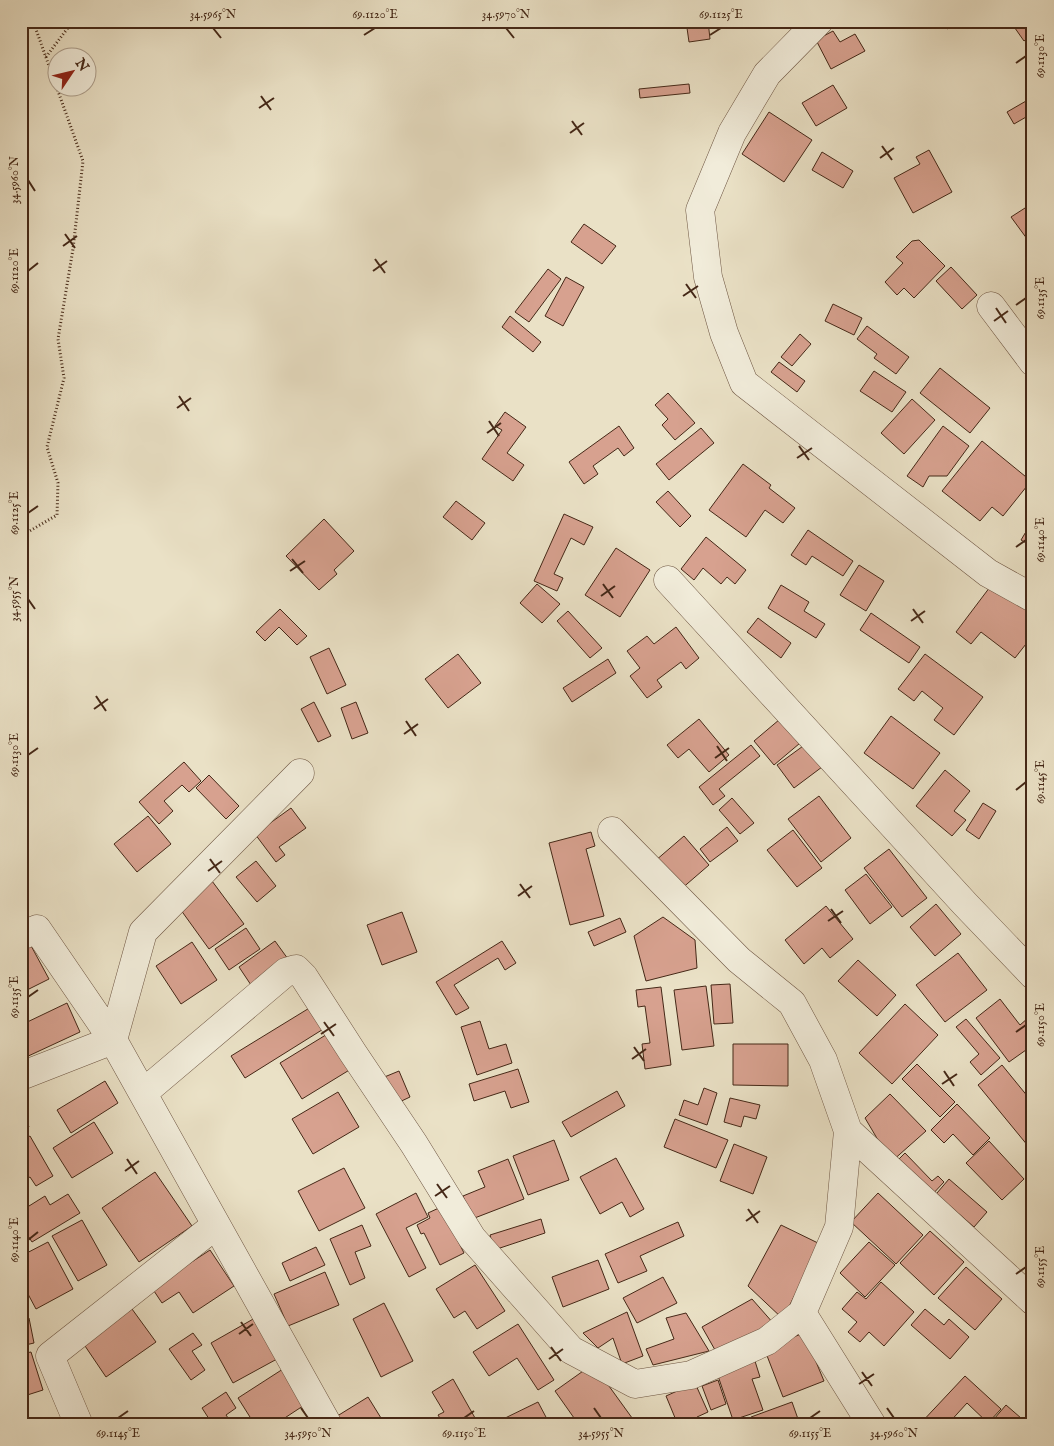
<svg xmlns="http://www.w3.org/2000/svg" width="1054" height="1446" font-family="'IM FELL English',serif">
<rect width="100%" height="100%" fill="#eae1c6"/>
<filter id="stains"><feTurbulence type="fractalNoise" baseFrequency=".004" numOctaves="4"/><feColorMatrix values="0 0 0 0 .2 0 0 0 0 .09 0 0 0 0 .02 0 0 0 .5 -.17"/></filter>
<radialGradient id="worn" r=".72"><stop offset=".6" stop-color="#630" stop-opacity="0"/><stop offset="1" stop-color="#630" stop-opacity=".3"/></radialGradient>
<path fill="#d7a18f" stroke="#452817" d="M686 21H708L710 39 689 42Z
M943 21H960L947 29Z
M1010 21H1031L1033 23V34L1024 41Z
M833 31 840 42 855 34 865 51 831 69 816 40Z
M689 84 690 93 640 98 639 89Z
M833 85 847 108 816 126 802 103Z
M1033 97V113L1014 124 1007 112Z
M769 112 812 140 784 182 742 154Z
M929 150 952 192 913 213 894 178 920 164 916 157Z
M822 152 853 171 843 188 812 170Z
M1025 208 1033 219V247L1011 217Z
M584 224 616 246 602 264 571 242Z
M919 240 945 266 914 298 904 288 897 295 885 282 903 263 896 257 912 241Z
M951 267 977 295 962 309 936 281Z
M548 269 561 279 529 322 515 312Z
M566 277 584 287 563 326 545 316Z
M833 304 862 318 854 335 825 321Z
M510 316 541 342 533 352 502 327Z
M867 326 909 357 896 374 874 358 877 354 857 339Z
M800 334 811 344 792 366 781 357Z
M779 362 805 381 797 392 771 372Z
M940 368 990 408 970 433 920 393Z
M874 371 906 392 892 412 860 391Z
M668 393 695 423 675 440 662 425 668 419 655 405Z
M912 399 935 420 904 454 881 433Z
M505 412 526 427 507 453 524 465 513 481 482 459 502 430 495 426Z
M619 426 634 448 624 456 618 448 593 466 598 474 584 484 569 462Z
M943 426 969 446 947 476H929L923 487 907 476Z
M701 428 714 443 669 480 656 464Z
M982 441 1031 481 1003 516 992 507 980 521 942 491Z
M743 464 771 485 769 488 795 508 783 523 765 510 746 537 709 510Z
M668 491 691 516 680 527 656 502Z
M456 501 485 523 472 540 443 517Z
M564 514 593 527 584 545 571 538 554 574 563 578 557 591 534 581Z
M324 519 354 551 334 570 337 574 319 590 286 556Z
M1030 525 1033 527V547L1021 540Z
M808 530 853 561 843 576 812 556 806 565 791 555Z
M706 537 746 570 735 584 727 577 721 584 703 568 694 580 681 569Z
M616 548 650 570 620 617 585 595Z
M859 565 884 581 866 611 840 595Z
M993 583 1033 613V635L1015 658 981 632 971 644 956 632Z
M537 584 560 604 542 623 520 603Z
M781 585 809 602 804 611 825 624 816 638 768 608Z
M280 609 307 636 297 645 279 627 265 641 256 632Z
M568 611 602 648 590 658 557 621Z
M871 613 920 647 909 663 860 630Z
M758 618 791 643 781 658 747 632Z
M676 627 699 658 686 669 681 662 657 680 662 687 647 698 630 676 640 668 627 651 647 636 654 644Z
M329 648 346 685 327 694 310 657Z
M458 654 481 683 448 708 425 679Z
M925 654 983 697 954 735 934 720 943 708 922 691 914 701 898 689Z
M608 659 616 673 572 702 563 688Z
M314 702 331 736 318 742 301 709Z
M356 702 368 733 352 739 341 708Z
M786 714 806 738 774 765 754 741Z
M891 716 940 753 913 789 864 753Z
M699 719 729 755 709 772 689 749 678 758 667 745Z
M810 741 826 764 794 788 777 765Z
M751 745 760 756 719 789 725 796 713 805 699 787Z
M184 762 201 781 189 792 182 785 164 801 173 811 159 824 139 802Z
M945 770 970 791 954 811 966 820 952 836 916 806Z
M209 775 239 806 226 819 196 788Z
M819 796 851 838 821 862 788 819Z
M732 798 754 823 740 834 719 810Z
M983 803 996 811 979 839 966 830Z
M291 808 306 828 279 847 285 855 276 862 255 834Z
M148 816 171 844 137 872 114 844Z
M727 827 738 841 710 862 700 849Z
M793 830 822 868 797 887 767 850Z
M591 832 595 846 586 849 604 916 570 925 549 843Z
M684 836 709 865 680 890 655 861Z
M889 849 927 898 902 917 864 868Z
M256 861 276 886 257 902 236 877Z
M866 874 892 907 870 924 845 890Z
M212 881 244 924 209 949 178 906Z
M936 904 961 934 935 956 910 927Z
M826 906 853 939 830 958 822 948 804 964 785 940Z
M402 912 417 952 382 965 367 925Z
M663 917 695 940 697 968 646 981 634 936Z
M620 918 626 932 594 946 588 932Z
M246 928 260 949 229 970 215 949Z
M275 941 288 959 251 985 239 967Z
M502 941 516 963 505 970 498 958 454 985 469 1008 456 1015 436 982Z
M29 942 49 979 21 993V946Z
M192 942 217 980 181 1004 156 966Z
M958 953 987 990 945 1022 916 985Z
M858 960 896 995 877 1016 838 981Z
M730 984 733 1023 714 1024 711 985Z
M706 986 714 1046 682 1050 674 990Z
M661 987 671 1065 645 1069 642 1044 650 1043 645 1006 638 1007 636 990Z
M1000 999 1020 1025 1028 1018 1033 1024V1045L1009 1062 976 1018Z
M67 1003 80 1032 24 1058 21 1051V1025Z
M905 1004 938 1035 892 1084 859 1053Z
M311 1007 325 1028 245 1078 231 1056Z
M966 1019 1000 1058 981 1075 970 1062 979 1054 956 1027Z
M480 1021 489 1049 506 1044 512 1063 477 1075 461 1027Z
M329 1033 351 1069 302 1099 280 1063Z
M733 1044H788V1086L733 1085Z
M917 1064 955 1102 940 1117 902 1079Z
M1002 1065 1033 1103V1152L978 1085Z
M518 1069 529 1102 511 1108 505 1091 474 1101 469 1084Z
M399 1071 410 1097 393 1105 382 1078Z
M105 1081 118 1103 71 1133 57 1110Z
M704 1088 717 1093 707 1125 679 1115 684 1100 698 1105Z
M617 1091 625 1106 571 1137 562 1122Z
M338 1092 359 1127 313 1154 292 1119Z
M890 1094 926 1131 891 1162 865 1118Z
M730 1098 760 1105 756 1119 744 1116 741 1127 724 1122Z
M957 1104 990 1138 973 1155 953 1134 944 1143 931 1130Z
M21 1109 29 1127 21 1131Z
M675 1119 728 1140 716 1168 664 1147Z
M94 1122 113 1153 72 1178 53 1148Z
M30 1136 53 1176 36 1186 30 1177 21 1182V1141Z
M554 1140 569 1180 528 1195 513 1156Z
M989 1141 1024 1179 1002 1200 966 1163Z
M734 1144 767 1157 753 1194 720 1181Z
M905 1153 932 1181 938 1176 944 1182 929 1198 895 1163Z
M616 1158 644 1209 630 1217 622 1202 600 1214 580 1177Z
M508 1159 524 1199 472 1219 463 1196 485 1187 478 1171Z
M344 1168 365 1208 319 1231 298 1191Z
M1033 1170V1183L1026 1175Z
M155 1172 192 1226 139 1262 102 1208Z
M949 1179 987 1212 974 1227 943 1200H931Z
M416 1193 428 1217 406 1228 426 1268 409 1277 376 1214Z
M878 1193 923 1235 896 1264 851 1222Z
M68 1194 80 1213 32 1242 21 1225V1211L45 1196 50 1205Z
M441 1207 464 1253 440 1265 424 1233 421 1234 417 1225 430 1218 428 1213Z
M541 1219 545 1233 494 1250 490 1235Z
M82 1220 107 1265 78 1281 52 1236Z
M678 1222 684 1236 640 1256 647 1271 618 1283 605 1254Z
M362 1225 371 1246 355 1252 365 1278 350 1285 330 1239Z
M781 1225 820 1244 783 1319 748 1286Z
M930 1231 964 1262 934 1295 900 1263Z
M48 1242 73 1289 36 1309 21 1281V1256Z
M869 1242 895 1265 865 1297 840 1273Z
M316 1247 325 1265 290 1281 282 1263Z
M210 1250 234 1286 193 1313 179 1292 162 1303 152 1288Z
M598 1260 609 1289 563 1307 552 1277Z
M475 1265 505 1311 477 1329 465 1311 454 1318 436 1289Z
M966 1267 1002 1299 975 1330 938 1298Z
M325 1272 339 1305 288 1326 274 1294Z
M663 1277 677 1303 637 1323 623 1298Z
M881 1282 914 1312 884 1346 869 1332 860 1342 848 1332 857 1322 842 1309 857 1292 866 1299Z
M752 1299 774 1324 719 1357 702 1327Z
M384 1303 413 1361 381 1377 353 1319Z
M132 1309 156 1342 106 1377 83 1343Z
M925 1309 944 1325 949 1319 969 1337 950 1359 911 1325Z
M627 1312 643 1356 622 1364 613 1338 598 1348 583 1333Z
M686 1313 709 1351 653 1365 646 1349 674 1339 666 1318Z
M29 1318 34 1343 21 1346V1320Z
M255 1318 277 1359 233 1383 211 1343Z
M518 1324 554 1380 538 1390 517 1358 489 1376 473 1352Z
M193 1333 202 1345 192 1351 205 1370 191 1380 169 1349Z
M804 1333 824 1381 783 1397 764 1348Z
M31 1352 43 1390 21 1397V1354Z
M754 1358 760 1377 752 1379 763 1410 733 1420 716 1370Z
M593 1364 635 1422 631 1425H579L555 1391Z
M283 1369 306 1404 274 1425H255L238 1398Z
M965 1376 1001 1409 988 1423 967 1403 947 1425H919Z
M453 1379 479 1425H444L438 1415 444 1412 432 1392Z
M718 1380 726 1404 711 1410 702 1386Z
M695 1383 708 1412 697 1417 701 1425H678L666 1396Z
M226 1392 236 1408 226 1415 233 1425H213L202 1408Z
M368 1397 381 1418 369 1425H338L334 1418Z
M538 1402 547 1419 541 1422 542 1425H498L497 1422Z
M792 1402 798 1419 787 1423V1425H754L751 1417Z
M1006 1405 1029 1425H1001L994 1419Z"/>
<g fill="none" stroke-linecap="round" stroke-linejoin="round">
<g stroke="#6e5643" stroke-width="29">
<path id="minor" d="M819 21 767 74 732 133 700 210 708 277 724 333 744 383 988 573 1033 598
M991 306 1033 362
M668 580 965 904 1033 975
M21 936 37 929 113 1040 328 1425
M21 1076 113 1040 143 932 300 773
M143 1093 286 972 296 969 304 977 353 1053 414 1144 472 1238 571 1350 635 1384 691 1375 767 1341 802 1313 839 1227 848 1131 823 1060 792 1003 739 960 612 831
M848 1131 1033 1301
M802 1313 872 1425
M79 1425 50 1356 216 1225"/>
</g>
<path stroke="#452817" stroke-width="3" stroke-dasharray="1 2.5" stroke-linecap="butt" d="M46 57 73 21
M21 536 57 515 58 483 47 447 64 378 58 339 73 249 83 161 33 21"/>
<use href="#minor" stroke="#f1ecda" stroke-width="28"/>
</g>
<path fill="none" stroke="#452817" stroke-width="2" d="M213 28 221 38M506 28 514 38M364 35 375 28M710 35 721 28M1016 63 1026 56M261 96 271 110M259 108 274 98M572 121 582 135M570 133 584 123M882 146 892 160M880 158 894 148M28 180 35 191M65 234 75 248M63 246 77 236M375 259 385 273M28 271 38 263M373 271 387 261M686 284 696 298M683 296 698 286M1016 305 1026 298M996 308 1006 323M994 321 1008 311M179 396 189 411M177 408 191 398M489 421 499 436M487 433 501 423M799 446 809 460M797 458 812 448M28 513 38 506M1016 547 1026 540M292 559 303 573M290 571 305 561M603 584 613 598M601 596 615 586M28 599 35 609M913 609 923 623M911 621 925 611M96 696 106 711M94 709 108 699M406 721 416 736M404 734 418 724M717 746 727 761M28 755 38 748M715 758 729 748M1016 790 1026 782M210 859 220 873M208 871 222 861M520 884 530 898M518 896 532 886M831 909 841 923M828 921 843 911M28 997 38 990M324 1022 334 1036M1016 1032 1026 1025M321 1034 336 1024M634 1047 644 1061M632 1059 646 1049M944 1071 954 1086M942 1084 957 1074M127 1159 137 1174M125 1171 139 1161M437 1184 447 1198M435 1196 450 1186M748 1209 758 1223M746 1221 760 1211M28 1240 38 1232M1016 1274 1026 1267M241 1322 251 1336M239 1334 253 1324M551 1347 561 1361M549 1359 563 1349M862 1372 872 1386M859 1384 874 1374M301 1408 308 1418M594 1408 601 1418M887 1408 894 1418M118 1418 128 1411M464 1418 474 1411M810 1418 820 1411"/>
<rect width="1054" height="1446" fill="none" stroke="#eae1c6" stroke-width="55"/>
<g transform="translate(72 72) rotate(55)"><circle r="24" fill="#f1ecda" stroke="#ac9e8c"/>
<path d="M0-4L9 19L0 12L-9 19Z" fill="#8f2418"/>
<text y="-8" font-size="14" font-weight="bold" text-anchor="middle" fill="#452817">N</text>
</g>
<rect x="28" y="28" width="998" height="1390" fill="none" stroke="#452817" stroke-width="2"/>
<g font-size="12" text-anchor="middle" fill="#452817">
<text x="213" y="18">34.5965°N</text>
<text x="375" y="18">69.1120°E</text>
<text x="506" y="18">34.5970°N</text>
<text x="721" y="18">69.1125°E</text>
<text transform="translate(1040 56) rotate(-90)" y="4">69.1130°E</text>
<text transform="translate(14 180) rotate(-90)" y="4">34.5960°N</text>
<text transform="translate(14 271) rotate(-90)" y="4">69.1120°E</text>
<text transform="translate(1040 298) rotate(-90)" y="4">69.1135°E</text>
<text transform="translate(14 513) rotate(-90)" y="4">69.1125°E</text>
<text transform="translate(1040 540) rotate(-90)" y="4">69.1140°E</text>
<text transform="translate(14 599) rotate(-90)" y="4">34.5955°N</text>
<text transform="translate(14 755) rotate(-90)" y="4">69.1130°E</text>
<text transform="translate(1040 782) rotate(-90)" y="4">69.1145°E</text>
<text transform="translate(14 997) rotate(-90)" y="4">69.1135°E</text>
<text transform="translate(1040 1025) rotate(-90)" y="4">69.1150°E</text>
<text transform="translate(14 1240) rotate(-90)" y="4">69.1140°E</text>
<text transform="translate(1040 1267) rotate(-90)" y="4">69.1155°E</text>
<text x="118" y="1437">69.1145°E</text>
<text x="308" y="1437">34.5950°N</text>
<text x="464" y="1437">69.1150°E</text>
<text x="601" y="1437">34.5955°N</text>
<text x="810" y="1437">69.1155°E</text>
<text x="894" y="1437">34.5960°N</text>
</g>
<rect width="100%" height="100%" filter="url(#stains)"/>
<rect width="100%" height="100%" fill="url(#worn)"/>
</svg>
